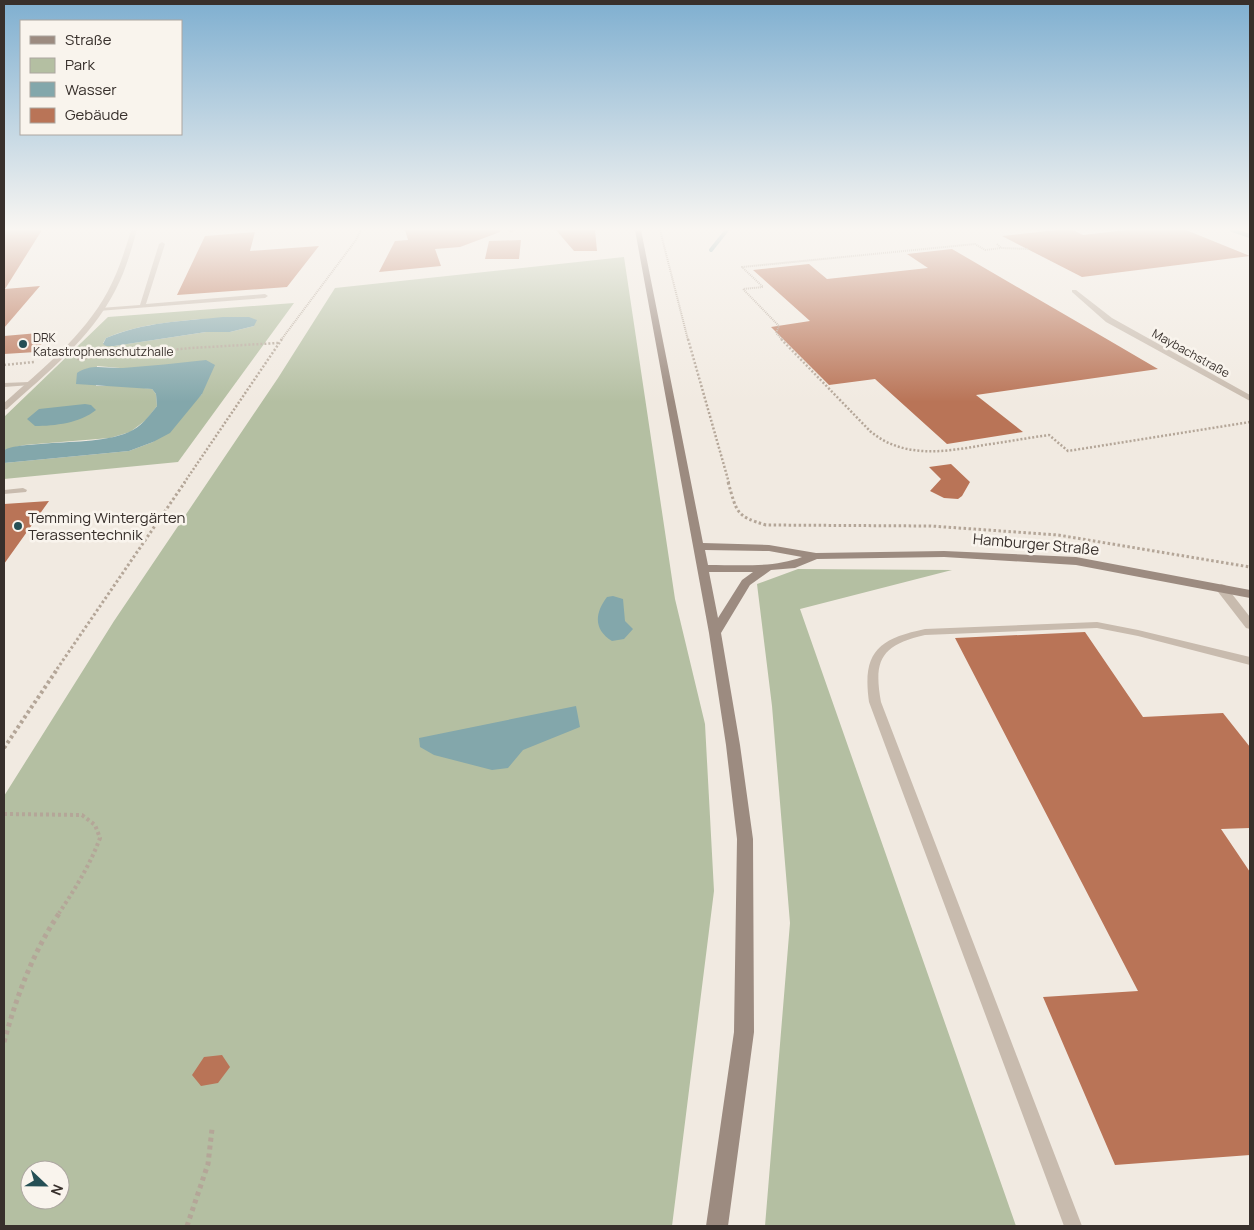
<svg xmlns="http://www.w3.org/2000/svg" width="1254" height="1230" font-family="Manrope,sans-serif">
<rect width="100%" height="100%" fill="#f1eae1"/>
<path fill="#b4bfa2" fill-rule="evenodd" d="M624 257 675 599 705 724 714 891 672 1226H4V796L114 621 278 378 335 288ZM30 1170H60V1200H30Z
M294 303 178 462 4 479V463L129 451 153 442 202 394 120 368 97 366 96 386H128L152 389 156 394 157 406 146 420 130 432 110 438 24 445 4 450V417L108 317ZM200 319 254 326 230 332H206L114 346 103 343 106 338C136 325 168 322 200 319Z
M798 569 952 570 800 609 1016 1226H765L790 923 772 706 757 584Z"/>
<path fill="#83a7ab" d="M223 317H249L257 320 254 326 230 332H206L114 346H106L103 344 106 338C144 322 183 321 223 317Z
M206 360 215 365 202 394 170 433 153 442 129 451 4 463V450C15 445 29 445 41 444 70 441 103 443 129 432 141 427 149 416 157 406L156 394 152 389 76 384 77 373C92 363 106 369 123 368 150 366 178 363 206 360Z
M85 404 91 405 96 410C80 423 55 426 35 426L27 419 39 409Z
M613 596 623 599 625 621 633 629 624 639 612 641C593 629 595 613 607 597Z
M576 706 580 727 523 750 508 768 492 770 434 755 420 747 419 738Z"/>
<g fill="none" stroke-linecap="round" stroke-linejoin="round">
<path stroke="#83a7ab" stroke-width="4" d="M1232 230 1250 236
M711 250 727 230"/>
</g>
<path fill="#b97457" d="M4 230H42L5 289 40 286 4 328Z
M405 230H500V232L460 247 435 249 441 266 379 272 395 241 408 240Z
M556 230H595L597 251H574Z
M1056 230H1073L1083 235 1126 230H1186L1250 256 1082 277 1002 236Z
M255 232 250 251 319 246 287 287 177 295 205 236Z
M521 240 519 259H485L489 241Z
M952 249 1105 338 1158 369 976 395 1023 432 947 444 875 379 829 385 771 327 810 321 753 270 809 264 827 279 928 268 907 254Z
M50 332 36 352 4 354V336Z
M951 464 970 482 962 496 958 499 944 498 930 491 941 479 929 467Z
M49 501 4 564V504Z
M1085 632 1143 717 1223 713 1250 747V828L1221 829 1250 872V1155L1115 1165 1043 997 1138 991 955 638Z
M222 1055 230 1067 218 1083 201 1086 192 1075 204 1057Z"/>
<g fill="none" stroke-linecap="round" stroke-linejoin="round">
<path stroke="#b4a698" stroke-width="2" stroke-dasharray="1 1" stroke-linecap="butt" d="M660 230 688 340
M997 244 1001 248 1028 249
M281 340 356 240 361 230
M783 340 776 333 779 326 743 289 763 287 742 267 975 244 985 250 1001 248"/>
<path stroke="#b4a698" stroke-width="2.5" stroke-dasharray="2 2" stroke-linecap="butt" d="M688 339 729 483
M781 339 870 431C903 459 945 452 984 445 1006 442 1027 438 1049 435L1068 451 1250 422
M77 359 191 348 278 343
M4 365 34 362
M184 483 282 339"/>
<path stroke="#b4a698" stroke-width="3" stroke-dasharray="2.5 2.5" stroke-linecap="butt" d="M728 482C737 512 735 516 766 525L931 526 1058 535 1250 567
M57 669 185 482"/>
<path stroke="#b4a698" stroke-width="4" stroke-dasharray="3 3" stroke-linecap="butt" d="M4 748 58 668
M4 814 82 815 95 825 100 838C90 865 75 889 59 913"/>
<path stroke="#b4a698" stroke-width="5" stroke-dasharray="4 4" stroke-linecap="butt" d="M4 1042C17 995 33 952 60 912
M187 1226 208 1164 212 1129"/>
<path fill="#c8bbae" fill-rule="evenodd" d="M162 242 165 244 146 304 265 294 268 296 265 298 98 311V309L100 308 140 305 159 244Z
M29 382 32 384 31 385 4 387V383Z
M23 488 27 490 26 492 4 494V490Z
M1097 622 1138 630 1250 657V665L1138 636 1097 628 925 635C882 645 873 659 881 702L1082 1226H1064L869 702C862 652 878 639 925 629Z"/>
<path fill="#c8bbae" fill-rule="evenodd" d="M131 230H137C131 251 125 272 115 291 90 339 47 373 7 409L4 410V403C42 369 83 337 108 291 118 272 125 251 131 230Z
M508 230H514V231L511 233Z
M1072 290H1076L1112 318 1250 395V401L1106 322 1072 292Z
M1221 584 1225 585 1250 617V629L1246 628 1215 588Z"/>
<path fill="#9c8b80" fill-rule="evenodd" d="M635 230H641L703 543 769 545 816 553 944 551 1076 557 1250 590V598L1076 565 944 557 817 559 795 568 771 570 750 585 721 633 740 745 753 839 754 1032 728 1226H706L734 1032 737 839 726 745 709 633ZM705 550 769 551 802 557C774 568 738 565 708 565ZM709 572H753L742 580 718 618Z"/>
</g>
<linearGradient id="sky" x2="0" y2="1"><stop stop-color="#7fafd0"/><stop offset="0.57" stop-color="#f9f6f2"/><stop offset="1" stop-color="#f9f6f2" stop-opacity="0"/></linearGradient>
<rect width="1254" height="402" fill="url(#sky)"/>
<g fill="#254f55" stroke="#f9f4ed" stroke-width="2">
<circle cx="23" cy="344" r="5"/>
<circle cx="18" cy="526" r="5"/>
</g>
<g text-anchor="middle" dominant-baseline="central" stroke-width="5" stroke-linejoin="round" paint-order="stroke">
<g font-size="12" fill="#38302c" stroke="#f9f4ed" text-anchor="start">
<text x="33" y="337">DRK<tspan x="33" dy="14">Katastrophenschutzhalle</tspan></text>
</g>
<g font-size="12" fill="#38302c" stroke="#f9f4ed">
<text transform="translate(1191 353) rotate(29)">Maybachstraße</text>
</g>
<g font-size="15" fill="#38302c" stroke="#f9f4ed" text-anchor="start">
<text x="28" y="517">Temming Wintergärten<tspan x="28" dy="17">Terassentechnik</tspan></text>
</g>
<g font-size="15" fill="#38302c" stroke="#f9f4ed">
<text transform="translate(1036 544) rotate(5)">Hamburger Straße</text>
</g>
</g>
<rect width="1254" height="1230" fill="none" stroke="#38302c" stroke-width="10"/>
<rect x="20" y="20" width="162" height="115" fill="#f9f4ed" stroke="#aca6a0"/>
<rect x="30" y="36" width="25" height="8" fill="#9c8b80" stroke="#aca6a0"/>
<text x="65" y="45" font-size="15" fill="#38302c">Straße</text>
<rect x="30" y="58" width="25" height="15" fill="#b4bfa2" stroke="#aca6a0"/>
<text x="65" y="70" font-size="15" fill="#38302c">Park</text>
<rect x="30" y="82" width="25" height="15" fill="#83a7ab" stroke="#aca6a0"/>
<text x="65" y="95" font-size="15" fill="#38302c">Wasser</text>
<rect x="30" y="108" width="25" height="15" fill="#b97457" stroke="#aca6a0"/>
<text x="65" y="120" font-size="15" fill="#38302c">Gebäude</text>
<g transform="translate(45 1185) rotate(112)"><circle r="24" fill="#f9f4ed" stroke="#aca6a0"/>
<path d="M0-4L9 19L0 12L-9 19Z" fill="#254f55"/>
<text y="-8" font-size="14" font-weight="bold" text-anchor="middle" fill="#38302c">N</text>
</g>
</svg>
